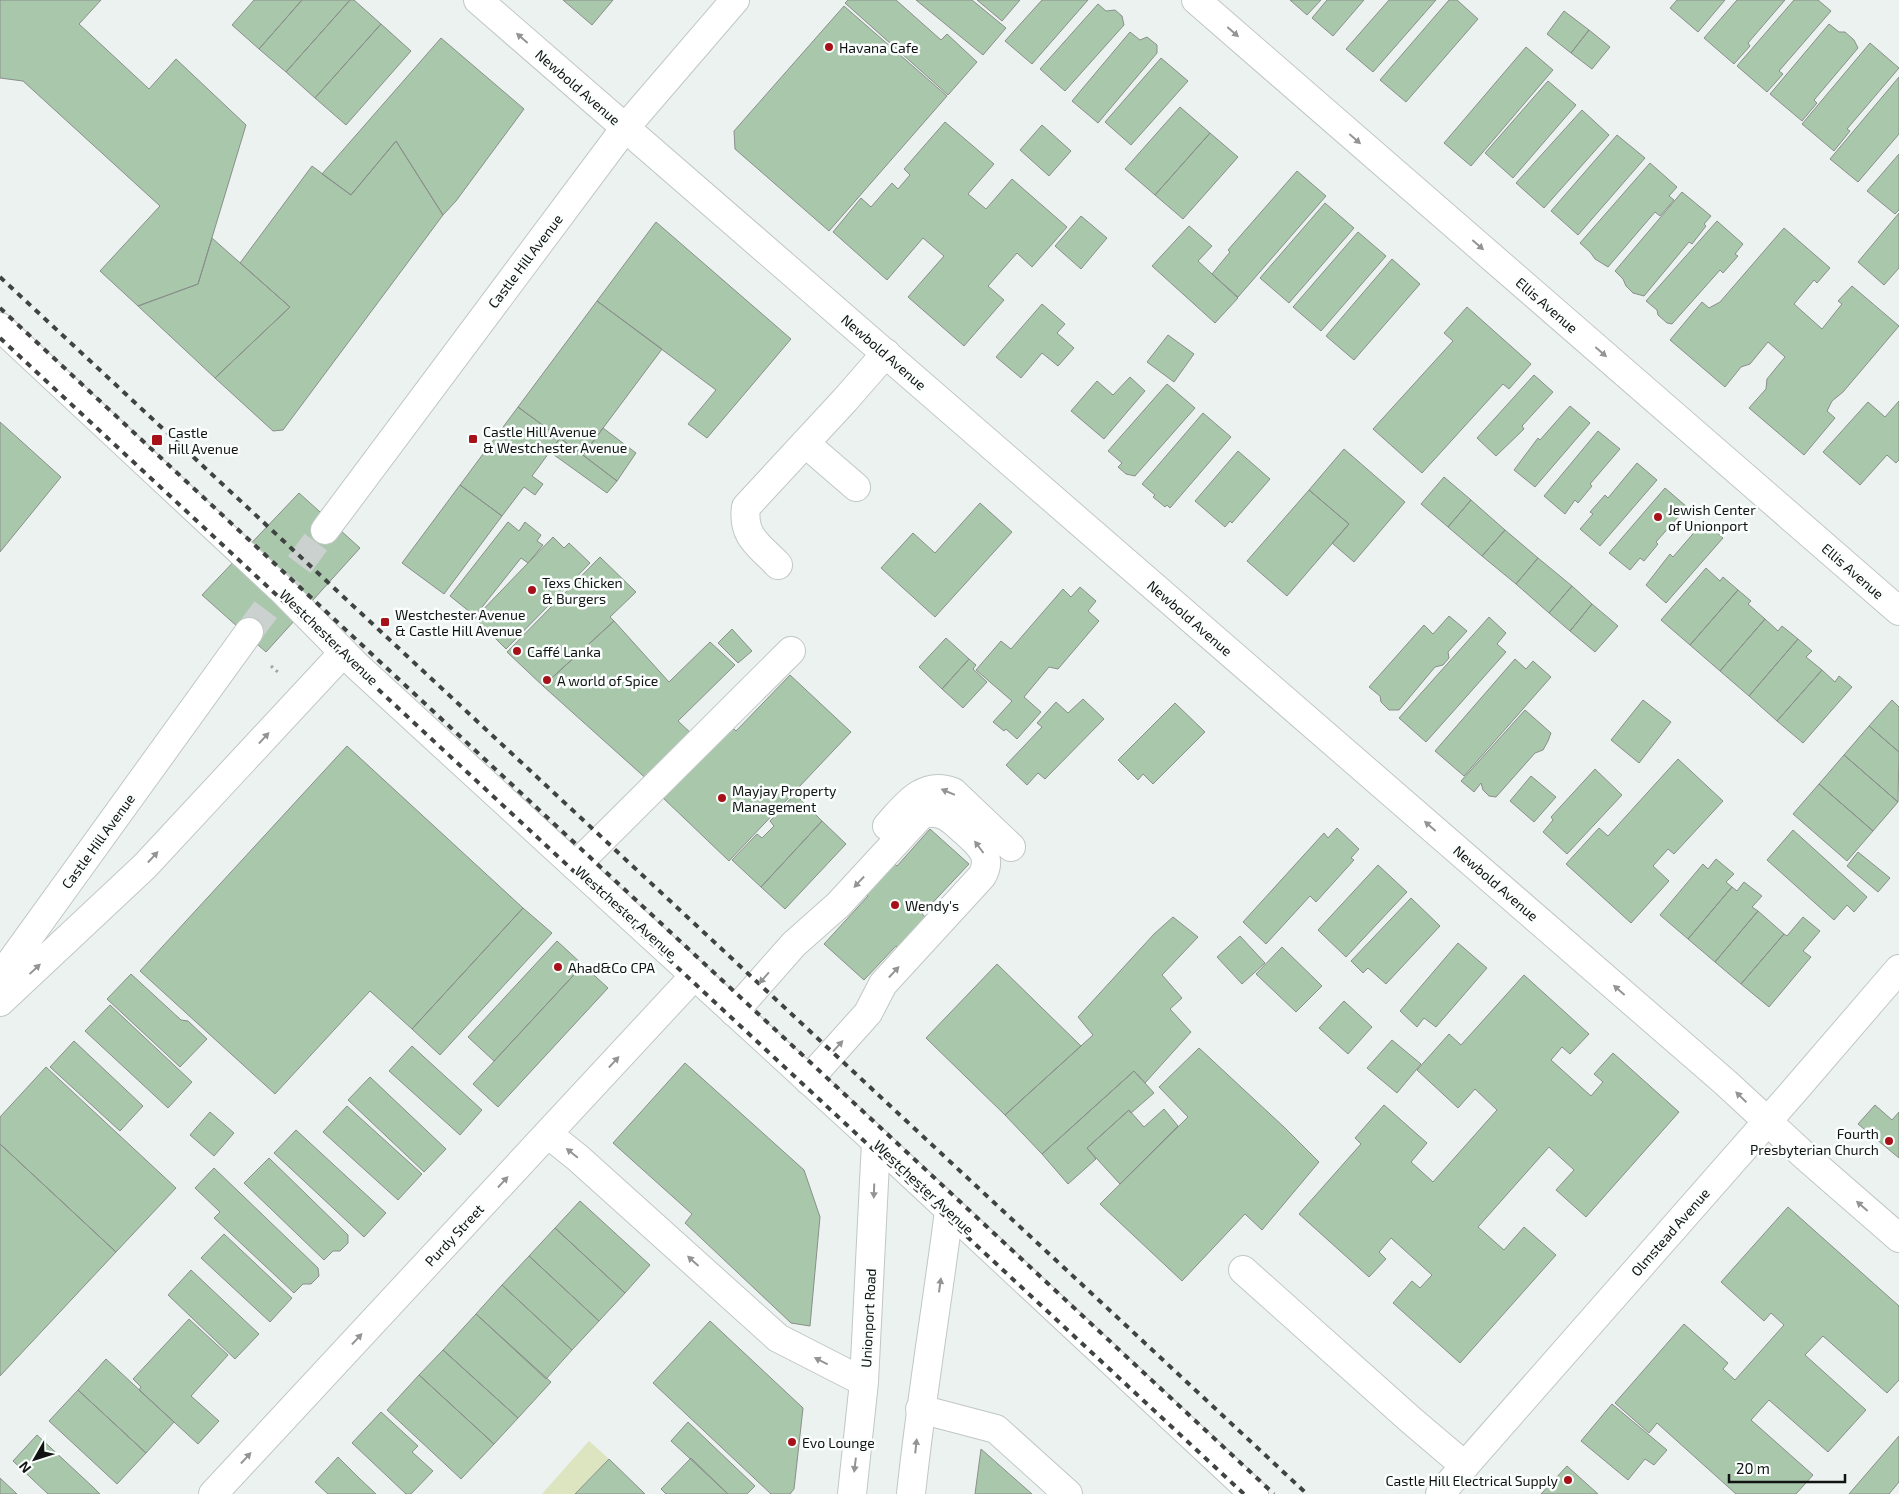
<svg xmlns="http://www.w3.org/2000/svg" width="1899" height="1494" font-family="'Exo 2',sans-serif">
<rect width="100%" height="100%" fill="#ebf2f0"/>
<path fill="#dde4c0" d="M589 1441 609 1459 575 1494H542Z"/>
<path fill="#a9c7aa" stroke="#8a8f8b" d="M0 0H101L79 24 149 89 176 59 246 125 198 284 138 306 100 271 160 206 23 81 0 78Z
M254 0H302L259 49 232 25Z
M302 0H350L286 72 259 49Z
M350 0H354L381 24 315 98 286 72Z
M563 0H613L592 25Z
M848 0H896L941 40 947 34 977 62 948 95 845 3Z
M916 0H972L1006 28 983 55Z
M977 0H1020L1002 21Z
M1042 0H1088L1032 64 1005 41Z
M1290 0H1321L1307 15Z
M1327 0H1364L1333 36 1312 18Z
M1389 0H1436L1373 72 1346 49Z
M1449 0H1457L1478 19 1406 102 1380 80Z
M1677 0H1725L1698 32 1670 8Z
M1737 0H1785L1748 43 1750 46 1734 64 1704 38Z
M1794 0H1818L1831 11 1779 71 1783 74 1767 92 1737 66Z
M1098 4 1106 11 1115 10 1122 16 1124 25 1065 91 1040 69Z
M844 6 947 96 829 231 735 149 734 131Z
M1564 11 1589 30 1571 53 1547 34Z
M381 24 411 51 346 125 315 98Z
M1829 24 1839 32H1845L1854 40 1858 48 1814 100 1817 103 1802 121 1770 94Z
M1589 30 1610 47 1592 69 1571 53Z
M1130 32 1140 40 1147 37 1157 45V53L1098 123 1072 101Z
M441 38 524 109 456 201 443 215 396 141 351 195 322 174Z
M1870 43 1899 68 1847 129 1850 131 1834 151 1802 124Z
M1526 47 1553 70 1471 166 1444 143Z
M1161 58 1188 81 1131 145 1105 122Z
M1899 77V134L1858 182 1830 159Z
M1548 81 1576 105 1513 178 1485 153Z
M1180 107 1210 133 1155 195 1125 169Z
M1582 110 1609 135 1544 208 1516 183Z
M945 122 994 164 968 194 986 209 1012 179 1067 227 1032 267 1017 253 988 286 1004 300 964 346 908 297 944 256 923 238 887 280 833 232 861 198 871 207 892 183 898 189 910 175 904 169Z
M1042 125 1071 151 1049 176 1020 150Z
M1210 133 1238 157 1183 219 1155 195Z
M1617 135 1645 158 1578 235 1551 211Z
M396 141 443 215 283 430 273 431 215 378 290 307 240 263 312 166 351 195Z
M1899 154V210L1895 214 1867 191Z
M1650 163 1677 187 1669 196 1674 200 1660 216 1655 212 1608 267 1595 259 1590 252 1580 243Z
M1297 171 1326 196 1238 297 1212 274 1230 252 1228 250Z
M1682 192 1711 216 1704 224 1706 226 1692 244 1689 242 1644 296 1633 293 1626 286 1623 279 1615 271Z
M1325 203 1354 228 1289 303 1260 278Z
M1899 213V268L1884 285 1858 262Z
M1081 216 1107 238 1081 269 1055 246Z
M1717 221 1743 244 1735 254 1738 256 1723 273 1720 270 1672 324 1667 323 1658 315 1657 310 1646 301Z
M656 222 791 339 707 438 688 424 716 390 597 301Z
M1189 226 1212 246 1198 261 1238 298 1215 323 1152 266Z
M1784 228 1830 268 1817 283 1814 280 1794 304 1822 329 1842 304 1838 301 1852 286 1899 326 1843 392 1832 401 1827 411 1835 418 1804 455 1749 408 1766 389 1767 379 1785 357 1768 342 1750 364 1741 367 1725 387 1670 340 1702 302 1709 308 1720 302Z
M1358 232 1386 256 1321 331 1293 307Z
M212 238 290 307 215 378 138 306 198 284Z
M1392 259 1420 284 1354 360 1326 336Z
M597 301 662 349 583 455 518 407Z
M1042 304 1065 324 1057 333 1074 348 1058 366 1042 353 1021 378 996 357Z
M1467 307 1531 364 1509 389 1503 384 1422 473 1373 429 1453 341 1444 333Z
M1168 335 1194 354 1174 382 1147 362Z
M1534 375 1553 392 1522 426 1524 429 1496 456 1477 438Z
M1130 377 1145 391 1104 439 1071 411 1097 381 1113 395Z
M1167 384 1195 408 1135 476 1126 474 1118 467 1122 463 1108 451Z
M1899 401V460L1896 463 1887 455 1860 485 1823 452 1868 402 1885 417Z
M1570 406 1590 423 1535 487 1514 470 1538 438 1540 440Z
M518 407 560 438 532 476 543 484 535 495 524 487 502 516 460 485Z
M1203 413 1231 437 1170 508 1167 505 1165 507 1153 497 1155 495 1142 484Z
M0 422 61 477 0 552Z
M603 428 636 453 617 481 583 455Z
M1598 431 1620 449 1590 484 1592 486 1578 503 1575 500 1565 514 1544 496Z
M560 438 617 481 607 493 550 452Z
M1344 449 1405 502 1354 562 1332 543 1349 524 1309 490Z
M1238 451 1270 479 1232 523 1230 521 1225 527 1195 501Z
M1637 463 1657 480 1600 546 1580 529 1593 514 1590 512 1605 495 1608 498Z
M1444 477 1471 500 1448 527 1421 504Z
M460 485 502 516 444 594 402 563Z
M1665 488 1687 507 1656 542 1658 544 1644 561 1640 558 1630 570 1609 553Z
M1309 490 1349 524 1287 596 1247 561Z
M299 493 360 548 266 652 202 595Z
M1471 500 1505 530 1482 556 1448 527Z
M980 503 1012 532 935 617 881 568 913 533 935 553Z
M1704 521 1723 538 1666 603 1646 585 1670 554 1673 557Z
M508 522 519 531 525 522 541 535 537 541 543 545 528 563 521 558 475 616 450 596Z
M1505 530 1538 558 1516 584 1482 556Z
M553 537 564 548 569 543 590 563 506 649 475 618Z
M600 557 636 592 610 617 614 621 543 686 507 652Z
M1538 558 1572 586 1549 613 1516 584Z
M1706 568 1720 581 1723 577 1738 590 1690 645 1661 620Z
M1572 586 1592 604 1570 631 1549 613Z
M1080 587 1096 601 1088 611 1099 621 1058 669 1049 667 1024 697 1041 712 1017 739 1006 729 1004 731 993 722 1012 701 976 670 1001 641 1011 649 1063 589 1071 597Z
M1738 590 1751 601 1748 604 1765 619 1720 671 1690 645Z
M1592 604 1618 626 1595 652 1570 631Z
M1449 616 1467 631 1448 652 1449 658 1443 665 1435 667 1399 710H1389L1381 702 1380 696 1369 687 1424 625 1433 634Z
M1489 617 1506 633 1497 644 1506 652 1426 742 1399 718Z
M1765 619 1778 631 1782 626 1798 639 1749 696 1720 671Z
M614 621 669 682 710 642 735 665 678 721 695 737 650 782 543 686Z
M732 629 752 651 738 663 718 643Z
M946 638 969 659 942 689 919 667Z
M1798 639 1812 651 1806 657 1822 670 1777 721 1749 696Z
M969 659 976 665 973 669 987 682 963 708 942 689Z
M1515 659 1526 669 1533 661 1551 677 1464 776 1435 751Z
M1822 670 1835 682 1839 676 1852 687 1803 743 1777 721Z
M790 675 851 732 729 861 661 796 729 724 736 731Z
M1083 699 1104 719 1045 779 1038 773 1027 785 1006 765 1042 727 1037 723 1056 702 1068 713Z
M1643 700 1671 722 1639 763 1611 740Z
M1892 700 1899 707V752L1869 726Z
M1175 703 1205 732 1153 784 1143 774 1138 780 1118 760Z
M1525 710 1551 733 1548 741 1543 750 1535 753 1496 797 1489 796 1483 790 1481 783 1474 792 1461 781Z
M1869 726 1899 752 1898 802 1844 755Z
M347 746 523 908 412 1029 370 991 275 1094 140 971Z
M1844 755 1898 802 1873 831 1819 784Z
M1678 759 1723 801 1674 854 1668 849 1653 866 1669 881 1631 923 1566 864 1599 828 1608 836Z
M1595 769 1622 795 1567 854 1543 832 1553 820 1551 817Z
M1531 776 1556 797 1534 822 1510 801Z
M1819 784 1873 831 1847 861 1793 814Z
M795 794 822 821 761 887 732 860 757 834 762 838 774 826 770 821Z
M822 821 846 844 785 909 761 887Z
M1337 828 1359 849 1351 858 1354 860 1316 902 1310 896 1266 944 1243 922 1324 833 1328 838Z
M930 829 969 864 922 914 931 922 903 953 896 946 864 980 824 944 868 896 865 894 891 860 897 866Z
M1793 830 1867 897 1854 912 1847 905 1834 920 1767 860Z
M1858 852 1890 878 1878 892 1847 866Z
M1716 859 1734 874 1726 882 1732 887 1688 939 1660 915 1703 864 1708 869Z
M1378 865 1407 892 1346 957 1318 930Z
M1744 882 1762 896 1752 907 1758 911 1715 962 1688 939 1732 887 1737 891Z
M1411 898 1440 926 1386 984 1368 968 1363 973 1351 961Z
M523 908 552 933 440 1055 412 1029Z
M1758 911 1784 934 1741 984 1715 962Z
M1173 917 1198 937 1162 975 1182 998 1170 1009 1191 1032 1145 1083 1134 1071 1042 1154 1005 1115 1093 1035 1078 1017 1154 934Z
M1803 917 1820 931 1803 951 1811 957 1769 1007 1741 984 1784 934 1787 936Z
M1240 936 1265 963 1242 984 1217 957Z
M557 941 583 965 494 1061 468 1037Z
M1458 943 1487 968 1436 1027 1424 1018 1417 1027 1400 1011Z
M1282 947 1322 986 1296 1012 1256 974Z
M997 964 1081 1046 1005 1115 926 1038Z
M583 965 608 988 498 1107 473 1084Z
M131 974 181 1020 188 1021 207 1039 180 1067 107 999Z
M1524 975 1589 1034 1570 1054 1562 1047 1551 1060 1591 1096 1603 1082 1594 1074 1613 1053 1679 1112 1586 1217 1556 1190 1574 1170 1549 1147 1478 1227 1504 1250 1524 1227 1556 1255 1460 1363 1393 1303 1412 1281 1420 1288 1432 1275 1391 1238 1379 1252 1386 1259 1369 1277 1299 1214 1361 1144 1355 1138 1384 1105 1427 1143 1411 1162 1433 1182 1497 1110 1475 1089 1458 1108 1417 1070 1449 1034 1461 1045Z
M1344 1001 1372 1027 1348 1054 1319 1028Z
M110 1005 192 1082 168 1108 85 1031Z
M1392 1040 1421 1064 1397 1093 1367 1068Z
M74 1041 143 1106 120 1131 50 1067Z
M412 1046 482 1110 460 1135 389 1071Z
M1199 1048 1285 1128 1319 1162 1262 1230 1245 1214 1182 1281 1100 1204 1188 1117 1159 1087Z
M685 1063 804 1170 820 1217 810 1326 791 1323 685 1223 692 1214 613 1143Z
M46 1067 176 1188 116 1252 0 1144V1117Z
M1134 1071 1154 1093 1131 1113 1129 1110 1087 1148 1096 1159 1068 1184 1042 1154Z
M370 1077 446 1149 424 1172 348 1100Z
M1875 1105 1892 1120 1899 1112V1158L1858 1124Z
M347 1106 422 1174 398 1200 323 1132Z
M1164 1109 1178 1126 1120 1184 1087 1148 1129 1110 1144 1127Z
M210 1112 234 1133 214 1156 190 1135Z
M296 1130 386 1213 364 1237 274 1153Z
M0 1144 116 1252 0 1376Z
M269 1158 348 1235V1243L340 1251H333L324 1260 244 1183Z
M214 1168 318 1268 319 1276 311 1284H303L294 1293 214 1218 220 1212 195 1188Z
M580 1201 650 1265 625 1293 555 1228Z
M1788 1207 1899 1306V1380L1887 1393 1823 1336 1805 1355 1866 1410 1828 1452 1769 1400 1751 1420 1813 1475 1796 1494H1736L1657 1423 1649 1433 1615 1403 1684 1324 1728 1363 1723 1369 1735 1380 1784 1325 1771 1313 1764 1321 1721 1282Z
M555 1228 625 1293 599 1321 529 1256Z
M224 1234 292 1298 270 1322 201 1258Z
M529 1256 599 1321 572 1350 502 1285Z
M191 1270 259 1334 235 1359 168 1295Z
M502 1285 572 1350 546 1379 476 1314Z
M476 1314 551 1382 518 1418 443 1350Z
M189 1319 228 1355 191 1396 219 1421 198 1444 139 1390 141 1387 133 1379Z
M710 1321 803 1408 794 1489 790 1494H771L653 1383Z
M443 1350 518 1418 494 1444 419 1375Z
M106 1359 174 1422 146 1453 78 1390Z
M419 1375 494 1444 461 1479 387 1410Z
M78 1390 146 1453 117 1484 49 1421Z
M1612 1404 1667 1450 1654 1465 1645 1459 1628 1480 1581 1441Z
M381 1412 418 1446 412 1452 433 1471 411 1494H406L352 1443Z
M688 1422 755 1486 747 1494H728L671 1441Z
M37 1435 94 1488 100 1494H48L13 1461Z
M1899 1436V1482L1889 1494H1849Z
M981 1449 1032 1494H975Z
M338 1457 359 1478 376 1494H328L315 1482Z
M691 1458 728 1494H666L661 1489Z
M609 1459 645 1494H575Z
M1567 1466 1598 1494H1541Z
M0 1478 17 1494H0Z"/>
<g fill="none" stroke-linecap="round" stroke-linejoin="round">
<path stroke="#cad1cf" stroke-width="28" stroke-dasharray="28 14" stroke-linecap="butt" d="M249 632 325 530"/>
<g stroke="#c0c7c5" stroke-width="30">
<path id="minor" d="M478 0 1726 1083 1806 1157 1899 1238
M1196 0 1899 611
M805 443 856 487
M778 565C759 545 742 537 746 507L845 400 886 353
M887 826C905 806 923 780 953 792L1011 847
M575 866 791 651
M734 1012 794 944 838 905 921 815C927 813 934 812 940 814 949 816 956 824 963 830 977 843 994 855 982 876L883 984 868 1013 808 1080
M548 1134 578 1158 778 1338 864 1382
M1243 1270 1412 1421 1465 1466
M920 1409 996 1429 1068 1494
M213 1494 695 975
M852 1494 864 1382 876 1142
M911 1494C921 1399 937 1305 949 1211
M1440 1494 1794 1091 1899 969"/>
</g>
<g stroke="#c0c7c5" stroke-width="30">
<path id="major" d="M0 327 281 589 357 666 872 1138 1254 1494
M325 530 625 128 735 0
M0 977 249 632
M0 1002 145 866 343 653"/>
</g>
<path stroke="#a0a6a4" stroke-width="3" stroke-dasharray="2.5 4" stroke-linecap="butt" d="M271 666 279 673"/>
<use href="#minor" stroke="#fff" stroke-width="28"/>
<use href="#major" stroke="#fff" stroke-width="28"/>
<path stroke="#3f4341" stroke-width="4" stroke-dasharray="6 6" stroke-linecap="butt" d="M0 277 1307 1494
M0 308 1274 1494
M0 338 1244 1494"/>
</g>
<defs><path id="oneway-solid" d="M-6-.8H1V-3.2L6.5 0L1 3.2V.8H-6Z" transform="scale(1.25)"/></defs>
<g fill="#939594">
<use href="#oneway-solid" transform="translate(1233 32) rotate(41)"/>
<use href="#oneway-solid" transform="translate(522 38) rotate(-139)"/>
<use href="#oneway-solid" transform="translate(1355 139) rotate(41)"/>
<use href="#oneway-solid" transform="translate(1478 245) rotate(41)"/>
<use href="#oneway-solid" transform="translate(1601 352) rotate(41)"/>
<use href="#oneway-solid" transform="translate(264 738) rotate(-47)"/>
<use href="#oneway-solid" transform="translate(948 792) rotate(-157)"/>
<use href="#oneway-solid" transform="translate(1430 826) rotate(-139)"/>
<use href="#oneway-solid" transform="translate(979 847) rotate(-127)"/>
<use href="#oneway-solid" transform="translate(153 857) rotate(-47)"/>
<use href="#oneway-solid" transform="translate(859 882) rotate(133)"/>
<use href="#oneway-solid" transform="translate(35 969) rotate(-43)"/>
<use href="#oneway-solid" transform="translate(894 972) rotate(-47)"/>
<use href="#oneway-solid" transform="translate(764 978) rotate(131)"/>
<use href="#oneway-solid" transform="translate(1619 990) rotate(-139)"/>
<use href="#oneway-solid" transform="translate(838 1046) rotate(-48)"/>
<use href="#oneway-solid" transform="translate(614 1062) rotate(-47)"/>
<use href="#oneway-solid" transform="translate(1741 1097) rotate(-136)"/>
<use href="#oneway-solid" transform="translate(572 1153) rotate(-141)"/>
<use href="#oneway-solid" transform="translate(503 1182) rotate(-47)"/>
<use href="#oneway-solid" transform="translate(874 1191) rotate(92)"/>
<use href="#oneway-solid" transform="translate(1862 1206) rotate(-139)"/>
<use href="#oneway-solid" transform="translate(693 1261) rotate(-138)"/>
<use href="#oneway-solid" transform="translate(940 1285) rotate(-82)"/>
<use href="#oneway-solid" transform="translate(357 1339) rotate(-47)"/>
<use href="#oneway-solid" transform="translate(821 1361) rotate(-153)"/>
<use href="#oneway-solid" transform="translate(916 1446) rotate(-84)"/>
<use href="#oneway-solid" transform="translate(246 1458) rotate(-47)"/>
<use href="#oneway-solid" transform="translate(855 1465) rotate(97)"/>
</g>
<g fill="#a71119" stroke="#fafffd" stroke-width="2">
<circle cx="829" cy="47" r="5"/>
<rect x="468" y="434" width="10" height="10" rx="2.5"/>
<rect x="151" y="434" width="12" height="12" rx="2.5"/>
<circle cx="1658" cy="517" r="5"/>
<circle cx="532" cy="590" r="5"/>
<rect x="380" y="617" width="10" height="10" rx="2.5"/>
<circle cx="517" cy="651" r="5"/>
<circle cx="547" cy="680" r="5"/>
<circle cx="722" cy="798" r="5"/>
<circle cx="895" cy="905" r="5"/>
<circle cx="558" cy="967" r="5"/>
<circle cx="1889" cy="1141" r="5"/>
<circle cx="792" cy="1442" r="5"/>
<circle cx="1568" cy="1480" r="5"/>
</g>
<g text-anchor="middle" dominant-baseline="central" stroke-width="5" stroke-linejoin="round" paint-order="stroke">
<g font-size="14" fill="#101312" stroke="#fafffd" text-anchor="start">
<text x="839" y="47">Havana Cafe</text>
<text x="483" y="431">Castle Hill Avenue<tspan x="483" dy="16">&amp; Westchester Avenue</tspan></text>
<text x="168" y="432">Castle<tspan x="168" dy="16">Hill Avenue</tspan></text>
<text x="1668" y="509">Jewish Center<tspan x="1668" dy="16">of Unionport</tspan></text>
<text x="542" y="582">Texs Chicken<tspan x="542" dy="16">&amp; Burgers</tspan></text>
<text x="395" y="614">Westchester Avenue<tspan x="395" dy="16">&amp; Castle Hill Avenue</tspan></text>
<text x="527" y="651">Caffé Lanka</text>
<text x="557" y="680">A world of Spice</text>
<text x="732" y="790">Mayjay Property<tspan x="732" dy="16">Management</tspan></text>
<text x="905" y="905">Wendy's</text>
<text x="568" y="967">Ahad&amp;Co CPA</text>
<text x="1879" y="1133" text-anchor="end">Fourth<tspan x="1879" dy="16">Presbyterian Church</tspan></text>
<text x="802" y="1442">Evo Lounge</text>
<text x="1558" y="1480" text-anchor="end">Castle Hill Electrical Supply</text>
</g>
<g font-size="14" fill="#101312" stroke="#fafffd">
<text transform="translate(578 87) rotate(41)">Newbold Avenue</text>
<text transform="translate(525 261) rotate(-53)">Castle Hill Avenue</text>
<text transform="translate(1547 305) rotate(41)">Ellis Avenue</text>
<text transform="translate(884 352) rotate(41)">Newbold Avenue</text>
<text transform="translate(1853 571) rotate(41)">Ellis Avenue</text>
<text transform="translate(1190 618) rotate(41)">Newbold Avenue</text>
<text transform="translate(329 637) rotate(44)">Westchester Avenue</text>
<text transform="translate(98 841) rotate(-54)">Castle Hill Avenue</text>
<text transform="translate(1496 883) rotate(41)">Newbold Avenue</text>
<text transform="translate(626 912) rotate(42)">Westchester Avenue</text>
<text transform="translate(924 1187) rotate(43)">Westchester Avenue</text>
<text transform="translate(1670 1232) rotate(-49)">Olmstead Avenue</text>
<text transform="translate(454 1235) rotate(-47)">Purdy Street</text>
<text transform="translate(868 1318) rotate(-87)">Unionport Road</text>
</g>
</g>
<g transform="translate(35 1459) rotate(231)" stroke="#fafffd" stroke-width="4" paint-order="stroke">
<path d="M0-4L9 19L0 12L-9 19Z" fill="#101312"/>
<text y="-8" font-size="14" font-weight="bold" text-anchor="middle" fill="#101312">N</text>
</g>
<path d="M1729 1474v8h116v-8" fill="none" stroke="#101312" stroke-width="2.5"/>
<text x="1736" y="1474" font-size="15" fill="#101312" stroke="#fafffd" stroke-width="4" paint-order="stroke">20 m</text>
</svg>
